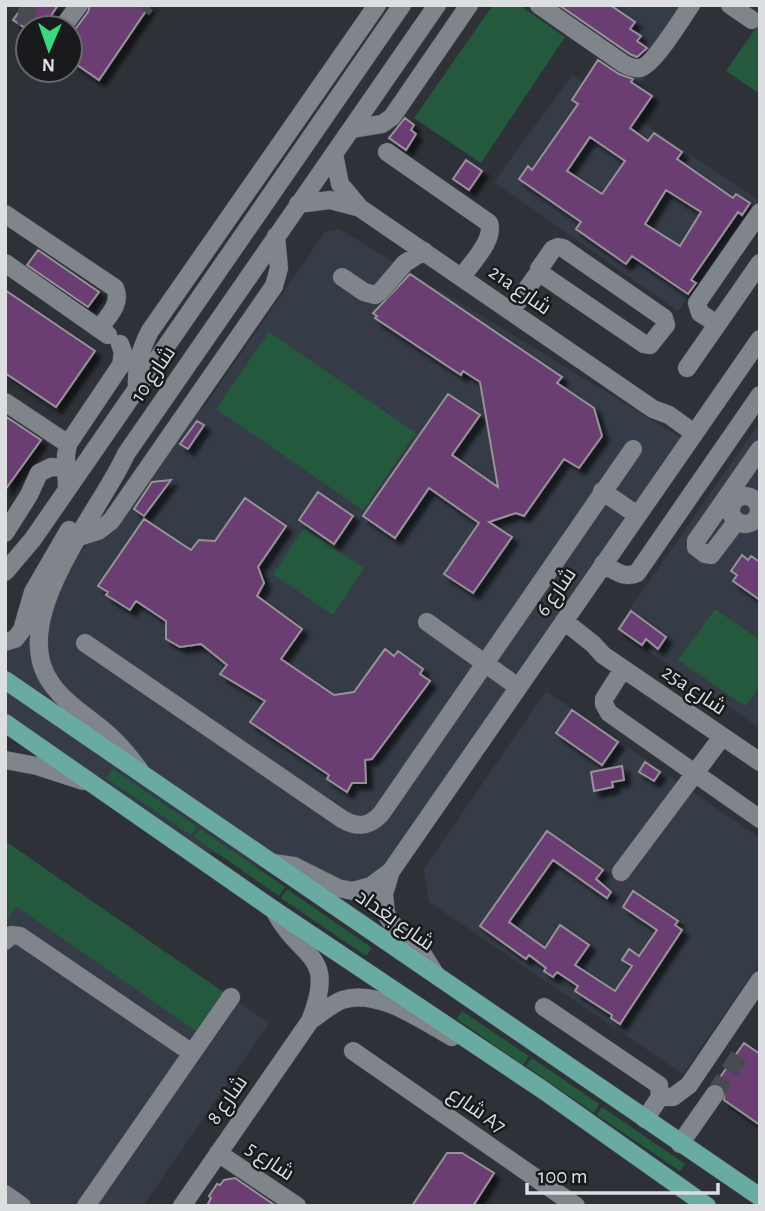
<svg xmlns="http://www.w3.org/2000/svg" width="765" height="1211" font-family="'Alegreya Sans',Cairo,sans-serif">
<defs>
<filter id="shadow"><feDropShadow dx="6" dy="6" stdDeviation="2" flood-color="#0009"/></filter>
</defs>
<rect width="100%" height="100%" fill="#2e3238"/>
<path fill="#353c47" d="M526 5H695L640 84Z
M572 75 758 200 678 311 494 182Z
M339 229 688 442 371 904 165 837 5 728V640L184 432 199 410H202L325 232Z
M760 422V728L616 629Z
M546 691 760 838V962L683 1074 429 902 424 869Z
M5 841 269 1023 143 1206H5Z"/>
<path fill="#24593d" d="M493 5H519L565 37 481 163 414 118Z
M760 22V94L726 71Z
M269 332 416 433 363 510 216 409Z
M304 528 364 568 333 615 273 574Z
M715 609 760 640V686L745 706 678 660Z
M113 769 197 827 191 835 106 778Z
M200 829 285 887 279 896 194 837Z
M5 841 223 992 196 1031 17 907 5 922Z
M287 889 372 948 366 956 281 898Z
M462 1011 529 1056 523 1065 457 1019Z
M532 1058 599 1104 594 1113 526 1066Z
M602 1107 685 1164 680 1171 597 1115Z"/>
<path fill="#6a3e73" stroke="#979298" stroke-width="2" fill-rule="evenodd" filter="url(#shadow)" d="M24 5H58L43 28H25L13 20Z
M90 5H150L99 80 70 60V36L88 12Z
M559 5H610L635 22 630 29 641 36 637 41 647 48 637 57 630 54Z
M598 60 619 74 633 79 631 82 652 96 630 128 648 141 654 133 682 152 677 159 733 198 736 194 750 203 742 215 738 212 691 280 696 283 688 294 632 256 626 264 576 229 581 222 519 179 528 166 532 170 578 104 572 100ZM590 137 625 161 602 194 567 171ZM666 190 701 212 680 246 645 224Z
M405 118 414 125 411 130 416 134 406 150 389 138Z
M466 160 482 171 469 190 453 179Z
M38 250 99 292 88 307 27 265Z
M410 274 562 377 557 383 594 408 602 436 579 468 564 459 524 516 516 513 489 522 512 537 473 593 444 574 479 523 429 488 395 538 363 516 448 394 480 415 452 455 498 487 480 382 463 371 461 375 375 318 377 316 373 313Z
M5 290 95 351 56 407 5 373Z
M5 416 41 440 5 490Z
M197 421 204 425 188 449 180 444Z
M171 480 144 516 134 509 152 482Z
M318 492 353 516 334 544 299 520Z
M245 498 286 526 258 567 264 583 257 596 302 629 281 659 334 695 354 692 385 649 394 656 398 651 423 669 420 674 430 681 372 759 365 760 366 783H352L347 792 327 779 329 775 250 722 265 701 220 674 227 665 201 644 180 647 166 639V621L136 601 130 610 106 595 108 592 98 586 144 519 191 550 199 540 215 541Z
M742 555 748 560 751 556 760 562V600L733 581 737 575 731 571Z
M631 611 666 637 658 649 646 639 642 645 619 629Z
M572 710 618 742 602 765 556 733Z
M645 762 660 772 654 781 639 772Z
M622 766 624 780 612 782 613 787 594 791 591 772Z
M547 831 603 870 596 879 611 892 607 898 553 860 509 922 545 948 560 925 589 945 575 965 615 991 632 966 622 960 629 949 639 956 657 930 623 907 633 891 678 921 675 925 682 930 620 1024 611 1018 612 1015 575 991 578 986 557 972 553 977 544 971 546 968 529 955 526 959 480 926Z
M744 1043 760 1054V1125L724 1100 725 1089 716 1083Z
M447 1153H462L494 1173 473 1206H412Z
M235 1178 276 1206H207L211 1198 209 1196 217 1184 220 1185 224 1180Z"/>
<g fill="none" stroke-linecap="round" stroke-linejoin="round">
<path stroke="#484c52" stroke-width="18" stroke-dasharray="18 9" stroke-linecap="butt" d="M28 5 26 20 29 28
M142 10 146 5
M715 1094 744 1048"/>
<g stroke="#4a4d52" stroke-width="19">
<path id="minor" d="M539 5 624 64C629 66 634 69 640 68 653 66 682 18 691 5
M730 5 752 20
M62 28 79 5
M351 129 382 124 392 117 469 5
M387 152 489 223C495 240 471 263 462 277
M334 154 340 184 360 208 653 409 669 415 694 433
M298 204 330 200 357 207
M5 214 115 288C122 304 108 316 99 329
M558 247 563 248 664 318 666 325 650 345 644 344 540 273 539 269 553 249Z
M5 263 108 335
M342 277 364 292 375 295 381 291 405 263 424 251
M511 311 539 272
M717 324 700 313 697 303 760 212
M687 368 760 263
M137 388C136 366 140 350 150 331L377 5
M5 402 68 444
M67 490 66 455 68 444 121 365 123 352 120 344
M602 491 637 515
M731 510a14 14 0 1 1 28 0a14 14 0 1 1-28 0Z
M736 522 711 555 705 554 696 547V541L760 449
M5 533 29 495 39 473 51 467 66 468
M76 538 98 531 111 521 274 286 279 268 276 236
M603 564C614 570 624 579 637 573L760 395
M5 572 33 539 402 5
M564 621 593 644 603 655 760 762
M427 622 518 687
M5 642 15 639 22 630 33 592 69 530
M85 643 342 819C357 828 369 827 381 814L633 449
M623 669 604 699V704L609 713 760 819
M5 760 37 766 83 781
M139 769C128 755 117 741 103 730 85 715 64 702 51 683 5 619 101 511 126 454L437 5
M273 863 294 866 338 888 353 891 371 886 391 871 760 339
M391 871 384 894 386 914 394 926 420 950 436 975
M621 872 722 737
M5 941 11 935 20 936 192 1053
M544 1007 659 1085 660 1097 645 1119
M310 1021C320 1014 330 1005 342 1000 378 988 421 1020 452 1037
M353 1051 576 1206
M660 1097H673L689 1085 760 980
M680 1144 715 1094
M218 1153 297 1206
M5 1194 22 1206
M86 1206 231 997
M182 1206 310 1021C338 951 300 961 274 910"/>
</g>
<g stroke="#4a4d52" stroke-width="19">
<path id="major" d="M5 680 760 1197
M5 723 274 910 543 1090 707 1206"/>
</g>
<use href="#minor" stroke="#80848b" stroke-width="18"/>
<use href="#major" stroke="#69aaa2" stroke-width="18"/>
</g>
<g text-anchor="middle" dominant-baseline="central" stroke-width="5" stroke-linejoin="round" paint-order="stroke">
<g font-size="21" fill="#dcdee2" stroke="#181a1c">
<text transform="translate(520 290) rotate(35)">21a شارع</text>
<text transform="translate(153 374) rotate(-56)">شارع 10</text>
<text transform="translate(556 592) rotate(-55)">شارع 6</text>
<text transform="translate(694 690) rotate(34)">25a شارع</text>
<text transform="translate(395 920) rotate(35)">شارع بغداد</text>
<text transform="translate(227 1100) rotate(-55)">شارع 8</text>
<text transform="translate(477 1110) rotate(35)">شارع A7</text>
<text transform="translate(270 1161) rotate(34)">شارع 5</text>
</g>
</g>
<rect width="765" height="1211" fill="none" stroke="#dcdee2" stroke-width="14"/>
<g transform="translate(49 49) rotate(182)"><circle r="33" fill="#181a1c" stroke="#66686b" stroke-width="2"/>
<path d="M0-5L12 26L0 18L-12 26Z" fill="#3ad77f"/>
<text y="-10" font-size="19" font-weight="bold" text-anchor="middle" fill="#dcdee2">N</text>
</g>
<path d="M527 1183v10h191v-10" fill="none" stroke="#dcdee2" stroke-width="3.5"/>
<text x="538" y="1183" font-size="21" fill="#dcdee2" stroke="#181a1c" stroke-width="5" paint-order="stroke">100 m</text>
</svg>
